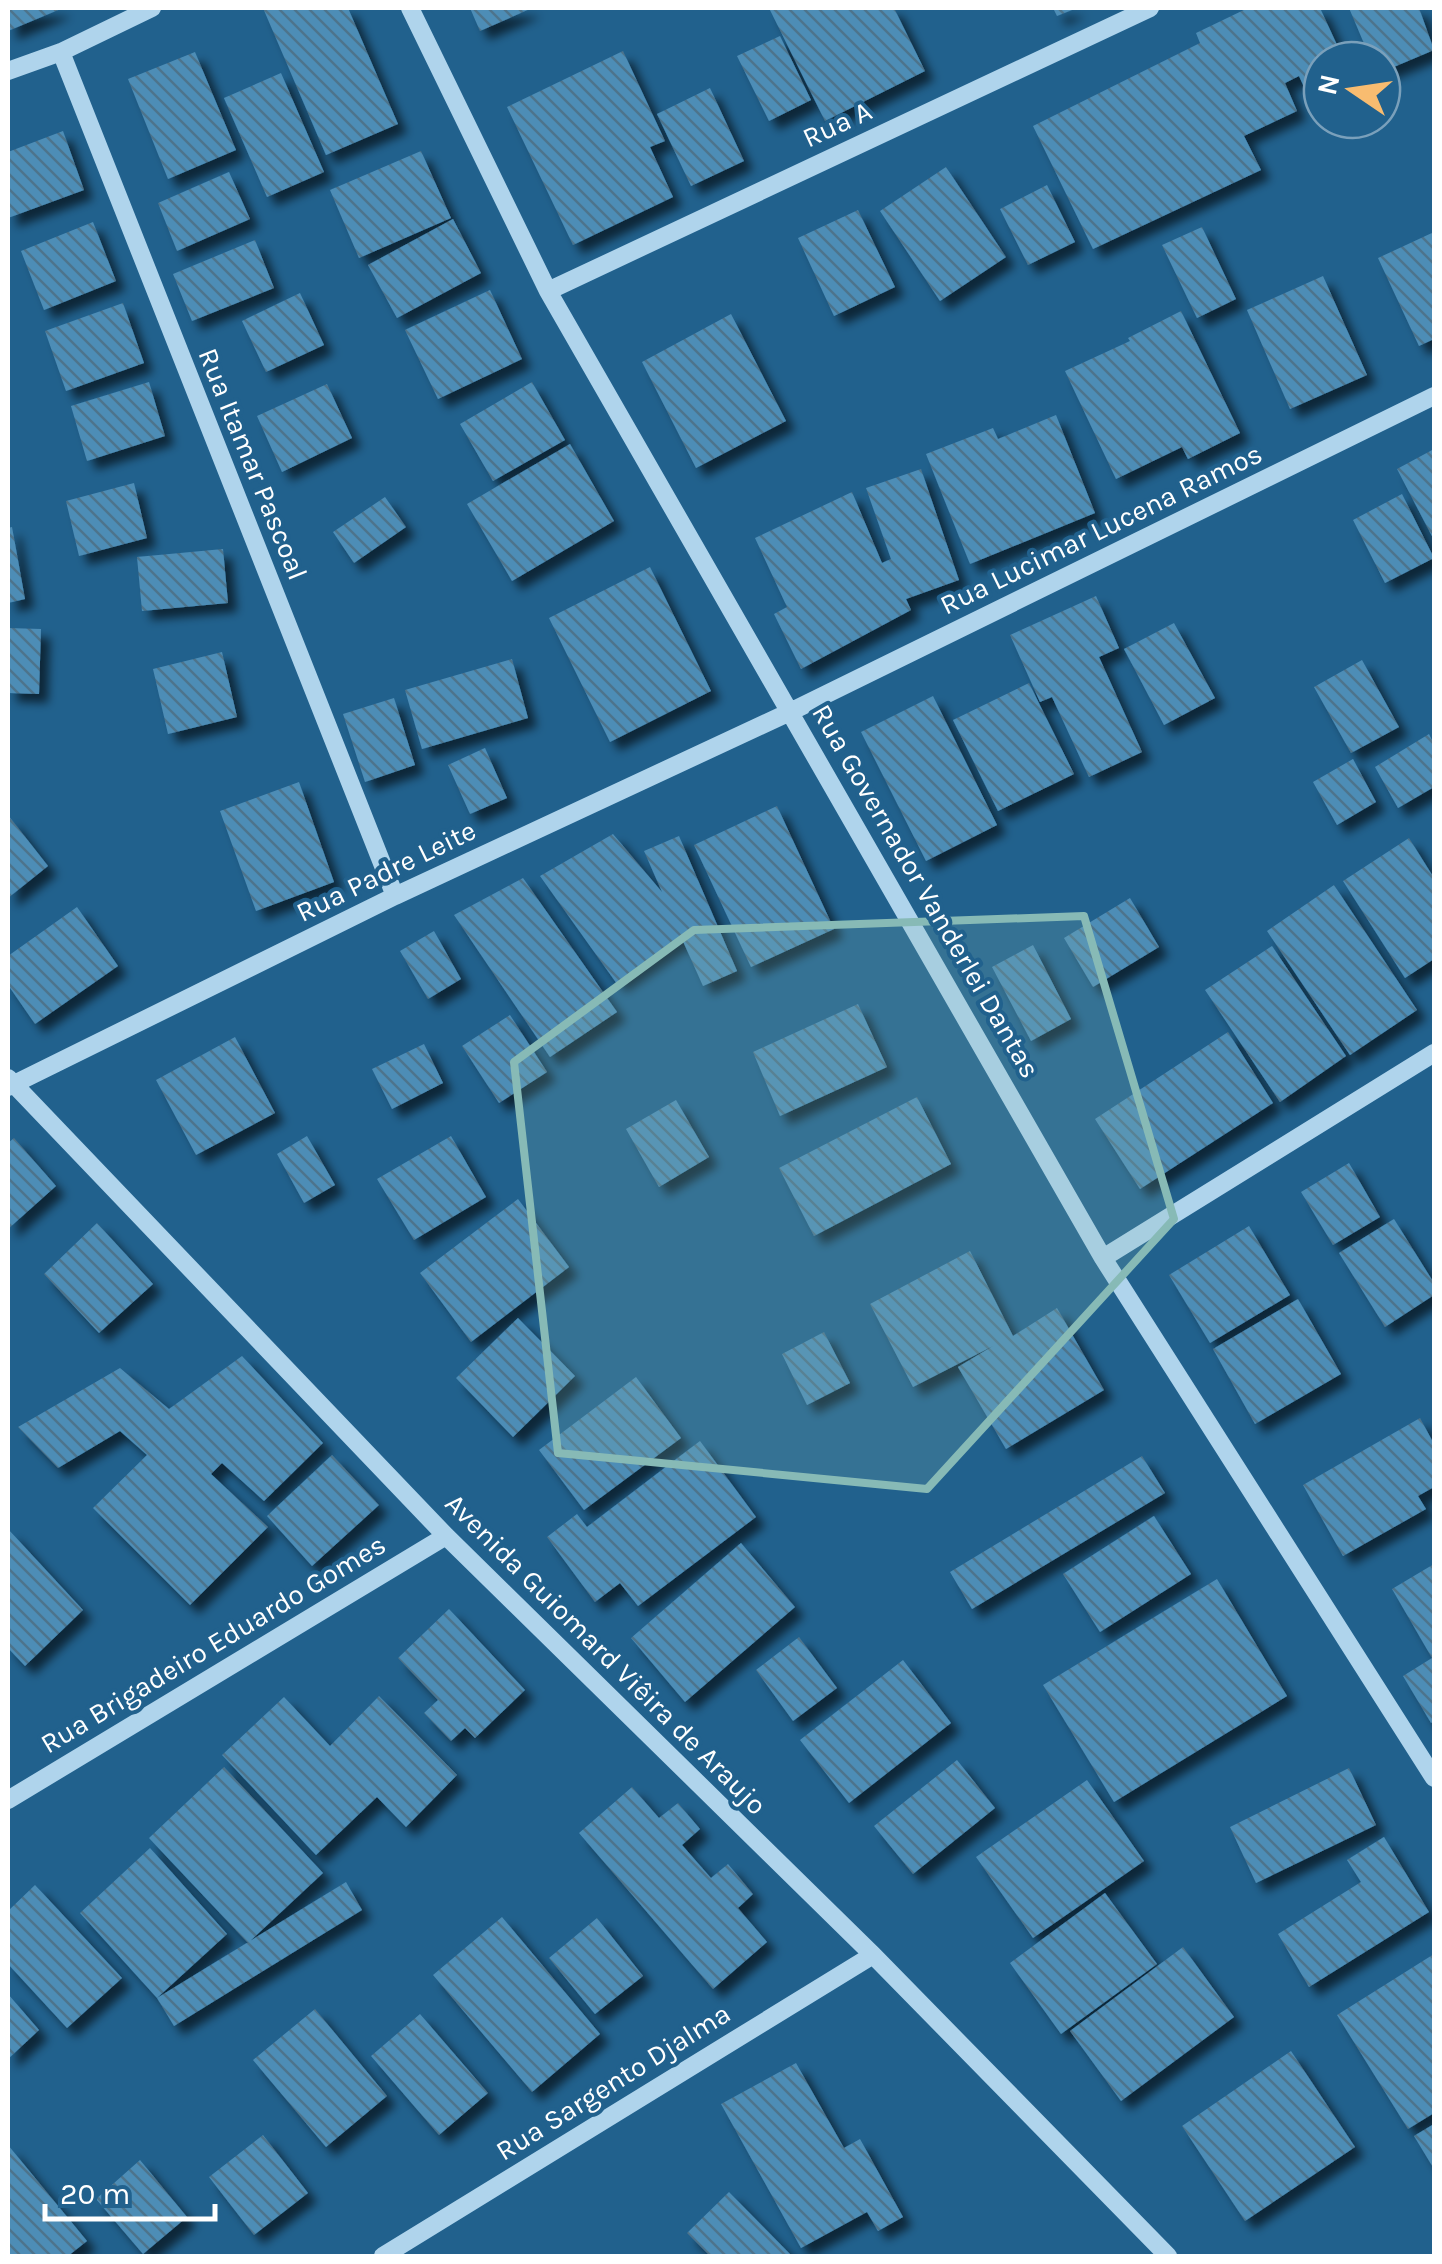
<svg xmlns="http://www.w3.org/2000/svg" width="1442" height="2264" font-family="Karla,sans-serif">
<defs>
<pattern id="building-back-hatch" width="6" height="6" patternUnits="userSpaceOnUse" patternTransform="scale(2.5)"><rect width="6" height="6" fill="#4e8db6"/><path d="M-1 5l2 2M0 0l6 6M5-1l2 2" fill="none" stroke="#4d738c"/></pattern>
<filter id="shadow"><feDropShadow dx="9" dy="9" stdDeviation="5" flood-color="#0009"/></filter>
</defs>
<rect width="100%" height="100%" fill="#21618d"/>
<path fill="url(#building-back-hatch)" filter="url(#shadow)" d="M8 8H63L8 31Z
M263 8H348L398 124 326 155Z
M470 8H532L480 31Z
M769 8H894L925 71 825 121Z
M1053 8H1077L1057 16Z
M1248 8H1320L1344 60H1322V93L1309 98 1299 76 1285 83 1297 111 1244 136 1261 170 1093 249 1033 126 1200 43 1196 33Z
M1349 8H1419L1434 50 1382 72V60H1371Z
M780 36 811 100 769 121 737 56Z
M623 51 665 141 650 147 673 197 573 245 507 107Z
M195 52 236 150 168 179 128 79Z
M281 73 324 172 267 197 224 98Z
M710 88 744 161 691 186 657 114Z
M63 131 84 190 8 218V152Z
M421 151 451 218 359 258 330 190Z
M946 167 1006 257 940 301 880 211Z
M229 172 250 219 177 251 158 203Z
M1047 185 1075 242 1028 265 1000 209Z
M858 210 895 287 834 316 798 238Z
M453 219 481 273 397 318 368 265Z
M93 222 116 281 44 310 21 251Z
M1202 227 1236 299 1197 318 1162 245Z
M1434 232V339L1419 346 1378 258Z
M255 240 274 288 192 321 173 274Z
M1323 276 1367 375 1290 409 1247 310Z
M490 290 522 359 438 399 405 330Z
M300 293 324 345 266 372 242 321Z
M123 303 144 363 66 391 45 331Z
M1181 311 1240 433 1188 459 1182 447 1116 479 1065 371 1130 341 1128 338Z
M731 314 786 421 696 468 642 362Z
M149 382 165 436 87 461 71 406Z
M532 382 565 440 493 481 460 424Z
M327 384 352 438 282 472 257 416Z
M1056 415 1095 513 970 564 926 454 993 428 998 439Z
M570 444 614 521 512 581 467 504Z
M1434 449V540L1397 469Z
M921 469 959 580 906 599 911 610 801 669 774 614 787 607 755 538 852 492 882 563 891 559 866 488Z
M134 483 147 538 79 556 66 501Z
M1402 494 1434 558 1385 583 1353 520Z
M385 497 406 527 354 563 333 532Z
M12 527 25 599 8 603V528Z
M223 549 228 603 142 611 137 557Z
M650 567 711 691 610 742 549 618Z
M1096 596 1119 648 1099 657 1142 752 1089 777 1052 697 1040 702 1010 635Z
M1174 623 1215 698 1164 725 1124 649Z
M8 628 41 629 39 694 8 693Z
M222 652 237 717 168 734 153 669Z
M512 659 528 718 422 749 405 690Z
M1362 660 1399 727 1351 753 1314 687Z
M1029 683 1074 774 998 811 953 720Z
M933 696 997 825 926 861 861 732Z
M394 698 415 765 365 782 343 714Z
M1429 734 1434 744V787L1398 808 1375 767Z
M485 748 507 798 470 814 448 765Z
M1353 759 1376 802 1337 825 1313 782Z
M299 782 334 882 256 911 220 811Z
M777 806 834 929 751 967 694 845Z
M8 815 48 866 8 898Z
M613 834 662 892 644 851 679 836 737 971 703 986 682 939 617 984 540 876Z
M1409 838 1434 878V959L1405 978 1343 881Z
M523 878 617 1012 550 1057 454 915Z
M1334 885 1417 1010 1350 1055 1267 931Z
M1130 898 1159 947 1093 987 1064 938Z
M77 907 118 966 35 1024 8 985V956Z
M434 931 461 979 428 999 400 951Z
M1033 945 1071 1019 1031 1041 992 967Z
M1272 946 1346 1056 1280 1102 1205 990Z
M858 1004 887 1067 780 1116 753 1052Z
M510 1015 547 1072 499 1103 462 1046Z
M1228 1032 1273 1103 1140 1189 1095 1119Z
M235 1037 275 1113 196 1155 156 1080Z
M424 1044 443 1083 392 1109 372 1069Z
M917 1097 951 1164 814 1236 779 1168Z
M676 1100 709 1157 659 1187 626 1129Z
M307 1136 335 1185 304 1203 277 1154Z
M451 1136 486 1197 414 1240 377 1179Z
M14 1138 56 1186 8 1229V1143Z
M1349 1163 1380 1217 1333 1245 1301 1192Z
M518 1199 569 1267 471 1342 420 1273Z
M1394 1219 1434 1283V1295L1385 1327 1339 1253Z
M97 1223 153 1284 99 1333 44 1274Z
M1249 1226 1290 1295 1210 1343 1169 1275Z
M970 1251 1013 1336 1057 1308 1104 1390 1006 1449 958 1367 993 1346 913 1387 870 1304Z
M1298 1299 1341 1374 1255 1424 1213 1349Z
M518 1318 575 1376 513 1437 456 1378Z
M824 1332 850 1383 807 1405 782 1354Z
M242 1356 323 1443 264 1501 222 1463 211 1474 268 1527 190 1605 93 1508 147 1455 120 1431 58 1468 18 1427 120 1368 169 1409Z
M636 1377 681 1438 584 1510 539 1450Z
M1420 1418 1434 1444V1487L1418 1496 1426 1509 1343 1556 1303 1485Z
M700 1441 756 1517 638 1606 620 1583 595 1602 547 1537 577 1514 587 1527Z
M332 1455 379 1505 312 1566 267 1516Z
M1142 1456 1165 1493 972 1609 950 1572Z
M1154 1516 1191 1574 1100 1632 1063 1574Z
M8 1529 83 1610 25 1666 8 1648Z
M741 1543 795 1607 685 1702 631 1638Z
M1434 1564V1721L1431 1723 1403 1676 1432 1658 1392 1589Z
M1217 1579 1287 1696 1114 1802 1043 1685Z
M449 1609 525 1690 475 1738 465 1728 451 1741 424 1713 438 1700 398 1658Z
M799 1637 837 1688 793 1721 756 1670Z
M903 1660 951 1723 849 1803 800 1740Z
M379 1696 457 1775 406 1827 377 1797 316 1855 222 1755 284 1697 330 1746Z
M957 1760 995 1808 913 1874 874 1826Z
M224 1767 323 1873 248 1943 149 1838Z
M1349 1768 1376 1825 1256 1883 1230 1827Z
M1087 1780 1144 1861 1033 1938 976 1857Z
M632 1787 659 1818 678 1803 700 1829 682 1845 711 1878 728 1864 753 1894 738 1908 767 1942 713 1989 579 1833Z
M1384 1837 1429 1912 1309 1987 1278 1934 1361 1882 1347 1860Z
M150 1848 227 1934 157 1998 80 1913Z
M346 1882 362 1910 174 2026 157 1998Z
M35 1885 122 1978 67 2028 8 1964V1911Z
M1105 1893 1157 1964 1061 2034 1010 1963Z
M502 1917 600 2034 532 2092 433 1975Z
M597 1918 643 1976 595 2014 549 1958Z
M1183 1947 1234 2017 1121 2101 1070 2031Z
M1434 1954V2113L1408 2129 1337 2015Z
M8 1994 39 2030 8 2059Z
M315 2009 387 2096 326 2147 253 2060Z
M420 2014 488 2093 439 2135 371 2056Z
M1291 2051 1355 2147 1245 2221 1182 2126Z
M796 2063 844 2148 860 2139 903 2217 878 2231 867 2212 801 2248 721 2104Z
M1434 2124V2169L1414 2136Z
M263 2135 308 2193 254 2235 209 2177Z
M8 2145 87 2241 68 2256H8Z
M140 2160 187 2217 143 2254 96 2199Z
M729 2192 792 2256H710L687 2233Z"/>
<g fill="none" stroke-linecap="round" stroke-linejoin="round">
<path stroke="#afd4ec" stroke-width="18" d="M410 8 548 291 1103 1258 1434 1778
M61 52 395 896
M8 71 61 52 152 8
M548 291 1150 8
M8 1078 446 1536 873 1955 1168 2256
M8 1087 395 896 792 711 1434 396
M1103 1258 1434 1053
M8 1800 446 1536
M383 2256 873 1955"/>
</g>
<path fill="#87bab6" fill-opacity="0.2" stroke="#87bab6" stroke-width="8" stroke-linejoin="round" d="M1084 916 1174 1219 927 1489 558 1453 514 1062 694 930Z"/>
<g text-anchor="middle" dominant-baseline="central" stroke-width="8" stroke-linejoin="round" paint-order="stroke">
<g font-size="28" fill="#fff" stroke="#21618d">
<text transform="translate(837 124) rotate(-25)">Rua A</text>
<text transform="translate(253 464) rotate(68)">Rua Itamar Pascoal</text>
<text transform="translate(1101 529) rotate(-26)">Rua Lucimar Lucena Ramos</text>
<text transform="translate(386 871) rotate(-26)">Rua Padre Leite</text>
<text transform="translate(926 891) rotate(60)">Rua Governador Vanderlei Dantas</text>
<text transform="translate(213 1644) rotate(-31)">Rua Brigadeiro Eduardo Gomes</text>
<text transform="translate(606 1654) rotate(45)">Avenida Guiomard Viêira de Araujo</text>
<text transform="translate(613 2082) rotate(-32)">Rua Sargento Djalma</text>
</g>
</g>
<rect width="1442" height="2264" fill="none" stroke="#ffffff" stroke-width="20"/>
<g transform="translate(1352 90) rotate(283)"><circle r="48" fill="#21618d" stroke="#7aa0bb" stroke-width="2.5"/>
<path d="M0-8L18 38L0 25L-18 38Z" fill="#f8bc70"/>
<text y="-15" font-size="28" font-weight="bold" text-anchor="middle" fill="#ffffff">N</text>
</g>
<path d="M45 2204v15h170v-15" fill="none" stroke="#ffffff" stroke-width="5"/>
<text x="60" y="2204" font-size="30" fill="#ffffff" stroke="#21618d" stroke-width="8" paint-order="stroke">20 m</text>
</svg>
